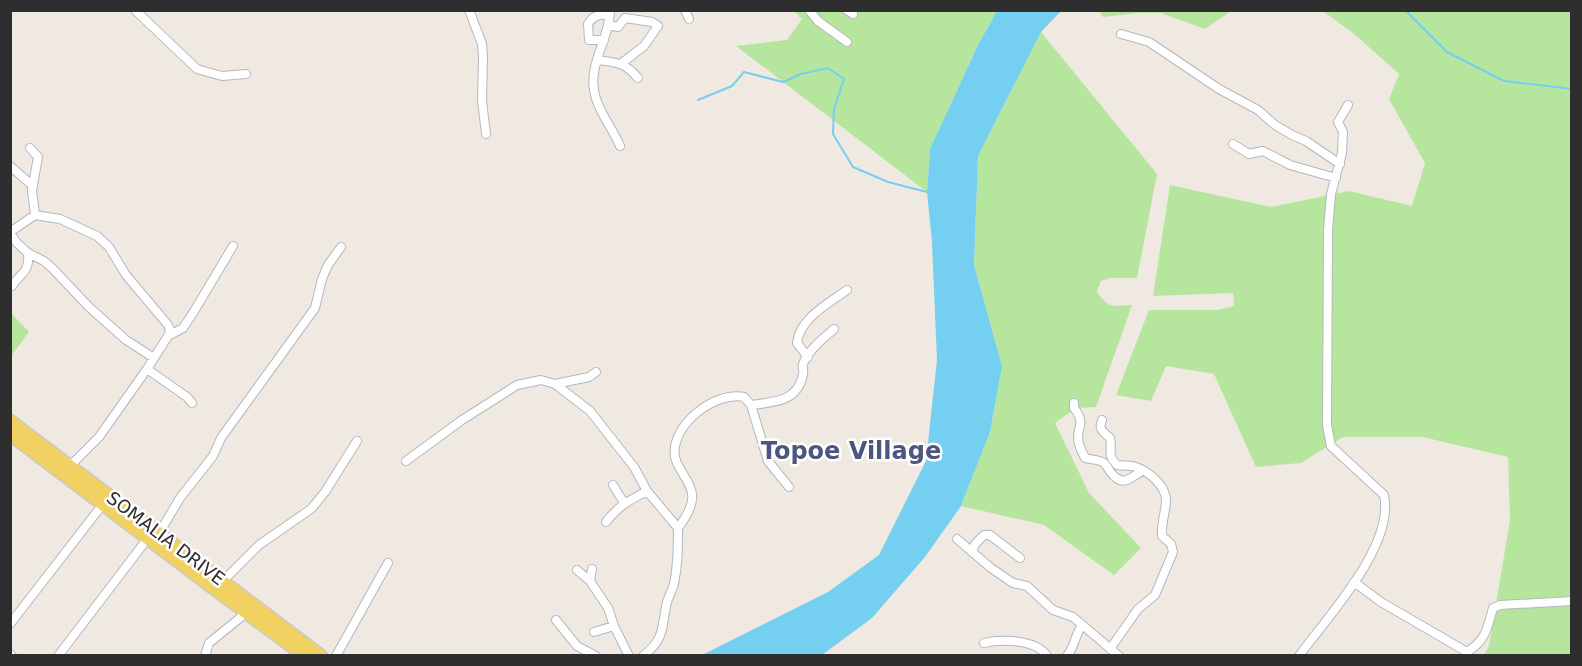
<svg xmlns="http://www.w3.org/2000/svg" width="1582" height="666" font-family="'DejaVu Sans',sans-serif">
<rect width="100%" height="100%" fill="#efe9e1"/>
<path fill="#b6e59e" d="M794 11H997L978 45 930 149 927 192 736 46 787 40 802 19Z
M1099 11H1231L1205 29 1161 13H1137L1103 17Z
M1323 11H1571V655H1484L1489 646 1510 520 1508 457 1423 437H1343L1301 463 1256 467 1214 374 1166 366 1151 401 1116 395 1149 310H1218L1234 306 1233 293 1153 296 1170 185 1271 207 1349 191 1412 206 1425 163 1389 99 1399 74 1353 33Z
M1041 32 1157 174 1137 278H1110L1101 281 1097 291C1107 309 1114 306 1132 305L1096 407 1076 408 1055 423 1089 493 1141 548 1114 575 1044 525 961 506 990 432 1002 366 974 265 978 156Z
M11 313 29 332 11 356Z"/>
<path fill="#75cff0" d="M997 11H1061L1041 32 978 156 974 265 1002 366 990 432 961 506 925 557 872 618 822 655H702L828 592 879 555 926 461 937 360 932 242 927 192 930 149 978 45Z"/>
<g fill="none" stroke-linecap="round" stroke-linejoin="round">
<path stroke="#75cff0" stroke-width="2" d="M1405 10 1447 52 1504 81 1572 89
M698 100 732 86 744 72 783 82 801 74 828 68 844 79 834 109 833 134 853 167 888 182 927 192"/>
<g stroke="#b4b7c1" stroke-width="10">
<path id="street" d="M135 10 197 69 222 76 246 74
M469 10 482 44 483 56 482 101 486 134
M610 10C610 37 589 63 594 90 597 110 612 127 620 146
M685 10 689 19
M809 10 818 21 847 42
M847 10 853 14
M609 25 618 27 625 18 652 22 658 26 644 46 622 63
M1121 34 1149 42 1219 89 1258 110 1275 125 1292 135 1306 141 1340 164
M604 40H589L588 24C592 17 598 14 606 15L610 12
M598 60C618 63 624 62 638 78
M1233 144 1249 154 1263 151 1290 165 1336 178
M30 148 38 157 32 190 35 215
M10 166 33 186
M10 232 35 215 60 219 97 236 109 247 126 275 168 325 170 330 168 336 147 369 99 437 70 466
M10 233 17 243 28 253C30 273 21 272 12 286
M28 253 44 261 53 269 89 307 126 340 154 358
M168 336 183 328 193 313 233 246
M808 357 797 343C799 319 829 303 847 290
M147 369 187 397 192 403
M555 384 589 377 596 372
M1074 403V408C1088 426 1074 428 1079 444 1080 449 1083 453 1085 458 1092 460 1098 459 1104 463 1108 467 1109 471 1113 475 1124 487 1131 477 1142 471
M751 405C774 402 798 402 803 374 804 371 802 367 803 364 808 350 824 338 834 329
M1102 420C1098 430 1103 431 1110 438 1113 450 1106 454 1117 465 1123 466 1130 465 1136 467 1150 472 1167 487 1166 502 1165 514 1161 524 1162 536L1171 544 1173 552 1155 595 1138 609 1110 649
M406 461 462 420 517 385 541 380 555 384 590 411 634 467 647 491 678 528
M613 485 624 503
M606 522C618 506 630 500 647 491
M158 535 180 498 213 456 221 438 315 308 322 279 328 265 341 247
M957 539 991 568 1013 583 1027 586 1053 610 1073 617 1119 656
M972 552 975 544 984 535H990L1020 558
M592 569 590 581 608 608 614 626 629 656
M577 570 590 581
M223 581 259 545 311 509 325 492 357 441
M1354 582 1381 602 1467 652C1486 640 1487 629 1493 608L1500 605 1572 601
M556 620 577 646 596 656
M10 624 103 504
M594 632 614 626
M984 643C1001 639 1036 639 1047 656
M10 654 12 656
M58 656 148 538
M205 656 209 643 246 613
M336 656 388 563
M643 656C666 638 661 627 667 602 669 596 672 590 674 584 678 565 678 547 678 528 684 520 694 505 692 494 691 481 678 471 675 457 670 425 715 391 744 397L751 405 768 461 789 487
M1067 656C1075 646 1075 635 1082 625
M1299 656C1327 617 1395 546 1384 495L1331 446 1327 425 1328 230 1331 194 1342 153 1343 132 1338 122 1348 105"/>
</g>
<g stroke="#c9c9c9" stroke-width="15">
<path id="primary" d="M10 421 321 656
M10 434 216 590 305 656"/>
</g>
<use href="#street" stroke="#fff" stroke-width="8"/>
<use href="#primary" stroke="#f2d163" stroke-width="12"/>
</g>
<g text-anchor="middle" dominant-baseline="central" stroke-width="5" stroke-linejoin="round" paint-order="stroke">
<g font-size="18" fill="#2e2e2e" stroke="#fff">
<text transform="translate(166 538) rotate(37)">SOMALIA DRIVE</text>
</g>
<g font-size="24" font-weight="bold" fill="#4d5680" stroke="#fff">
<text x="851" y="451">Topoe Village</text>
</g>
</g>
<rect width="1582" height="666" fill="none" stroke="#2e2e2e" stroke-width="24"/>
</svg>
